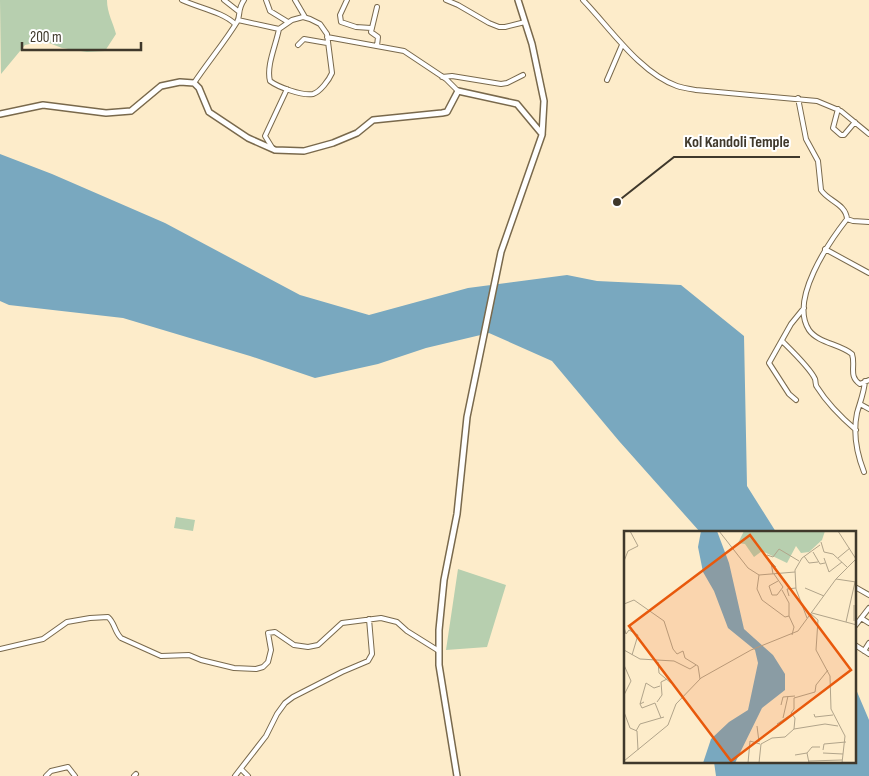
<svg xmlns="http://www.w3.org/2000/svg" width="869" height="776" font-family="'Sofia Sans Condensed',sans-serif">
<rect width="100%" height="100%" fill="#fdecca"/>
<path fill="#b7cfaf" d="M0 0H107C107 13 113 22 116 34L105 51 87 52 62 48 44 41 25 45 1 74Z
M176 517 195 520 193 531 174 528Z
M458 569 506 585 487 647 446 650Z"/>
<path fill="#79a8bf" d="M0 154 52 174 165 223 300 295 369 315 468 288 567 275 597 281 681 285 744 336 747 486 776 532H700L619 441 552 361 489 333 426 348 378 364 315 378 250 356 123 318 9 305 0 301Z
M855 687 869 720V776H716L714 762H855Z"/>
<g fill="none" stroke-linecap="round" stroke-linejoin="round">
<g stroke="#79694c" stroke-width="6">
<path id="minor" d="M182 0C199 8 223 12 235 24
M224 0 238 11
M266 0 270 11 288 22
M295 0 305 17
M347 0 340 15 341 22 356 27 371 28
M446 0 458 5 489 23 499 27H505L525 22
M583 0C610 28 640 73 677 86 683 88 690 89 696 90L817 101 841 111 869 134
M377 7 371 32 378 37 377 46
M238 20 279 29 292 20 303 17 310 19 320 24 327 34 332 73C329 80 320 92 313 94 302 96 278 87 270 81 266 66 276 45 279 29
M327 37 404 51 446 79 458 91
M298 45 304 39 327 43
M442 77 452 76 501 84 507 83 523 75
M607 80 622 45
M194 83C208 62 224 43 237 22 241 15 237 10 244 0
M798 98 806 139 818 161 821 190C828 201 846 204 847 219 829 242 789 300 809 330 818 343 840 344 852 354 856 366 848 376 860 384L869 380
M838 109 833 128 841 135H844L855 122
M273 149 265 136 287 89
M847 219 853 221 869 222
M825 249 869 273
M782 341C791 350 810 368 815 379 816 382 815 385 817 387 827 403 842 418 856 430
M796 400 789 394 769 363 791 324 804 308
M860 404 869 409
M864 472C857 454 853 432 857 413 860 402 864 393 865 381
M855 587 869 595
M861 618 869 623
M855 626 869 608
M855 645 869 654
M0 649 43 639 67 622 90 618 108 617C115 623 114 631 121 638L161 656 189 655 201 660 234 668 256 669 263 667 268 662 271 650 268 633 275 632 294 645 308 647 318 645 342 623 381 618 397 622 407 631 439 651
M864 651 869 643
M241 769 248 776
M46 776 51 771 68 767 75 776
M134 776 136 774
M235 776 266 736 277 714 285 703 293 697 342 672 368 661 372 654 369 619"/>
</g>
<g stroke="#79694c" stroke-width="8">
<path id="secondary" d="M0 114 43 105 106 113 131 111 161 86 180 82 194 83 199 88 209 112 248 138 275 150 304 151 333 143 357 133 373 120 442 113 447 112 458 91 517 104 542 134
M457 776 439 665V630L444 580 457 514 467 417 501 252 542 135 544 101 532 44 518 0"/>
</g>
<use href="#minor" stroke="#fff" stroke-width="4"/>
<use href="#secondary" stroke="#fff" stroke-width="5"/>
</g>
<g transform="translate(624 531)">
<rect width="232" height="232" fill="#fdecca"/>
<path d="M120 0H201L198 9 185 21 177 22 172 15 163 32 138 20 130 26 121 13 114 12Z" fill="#b7cfaf"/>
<path d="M77 0H93L105 32 120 98 149 124 161 143V159L138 177 111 232H79L87 208 105 191 124 179 134 132 131 119 104 97 90 60 79 41 74 16Z" fill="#79a8bf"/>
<path fill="none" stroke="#b1a48a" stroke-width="1" d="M95 0 124 37 135 44 133 58 138 69 161 86 165 85 170 96 168 104M214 0 232 28M197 11 200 21 209 23 223 36M189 21 196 33 201 32M143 24 149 26 155 18 175 30M180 25 185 32 194 31M200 27 205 41 218 31M214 27 226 17M0 30 4 20 14 15 6 0M149 43 147 31 152 36M150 43 159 56 153 64H148L145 55 154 50M135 44 171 41M212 48 232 51M181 57 200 65M158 59 165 72V85M165 65 163 58 172 57M0 73 10 69 40 90 49 118 53 123 59 120 61 127 74 135 76 148M188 82 233 94M187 83 194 89 192 119 206 145 207 178 221 205 218 232M183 87 172 58 171 39 178 27 196 14M230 90V74M222 91 231 51M0 96 2 103 5 99 14 104 8 124M0 119 16 128 50 130 66 138 72 134M34 131 35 142 47 152M0 134 7 150 0 164M20 171 16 173 18 177 31 172 37 187M33 171 38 164 37 151 43 148M16 173 22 152 30 157 36 155M157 174 159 166 171 165M0 181 6 197 13 200 14 219M190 183 191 186 209 184M159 187 164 165M153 193 168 183M133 195 135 211M170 198 201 193 214 195M12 200 16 193 40 186M199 219 200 213 222 211M183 222 188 216H196M199 222 219 223M171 224 183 222 185 232M0 230 44 194 52 173 77 147 127 119 174 100 212 48 233 27M185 230 218 229M124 232 126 210 136 213M135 232 137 213 148 207 161 206 170 198 171 187 167 182 170 178V167L191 161 192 154 204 139"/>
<path fill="#e8590c" fill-opacity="0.15" stroke="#e8590c" stroke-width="2.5" d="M126 4 227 139 107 230 5 95Z"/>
<rect width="232" height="232" fill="none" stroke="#3f382b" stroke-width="2.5"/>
</g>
<path fill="none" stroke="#3f382b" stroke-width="2" d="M617 202L674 157H800"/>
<circle fill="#3f382b" stroke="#fff" stroke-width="2" cx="617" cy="202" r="5"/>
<g font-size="16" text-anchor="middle" font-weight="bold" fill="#3f382b" stroke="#fff" stroke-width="4" stroke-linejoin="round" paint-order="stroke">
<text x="737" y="147">Kol Kandoli Temple</text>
</g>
<path d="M22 42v8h119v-8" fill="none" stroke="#3f382b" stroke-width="2.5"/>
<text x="30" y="42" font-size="15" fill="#3f382b" stroke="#ffffff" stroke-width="4" paint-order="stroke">200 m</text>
</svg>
